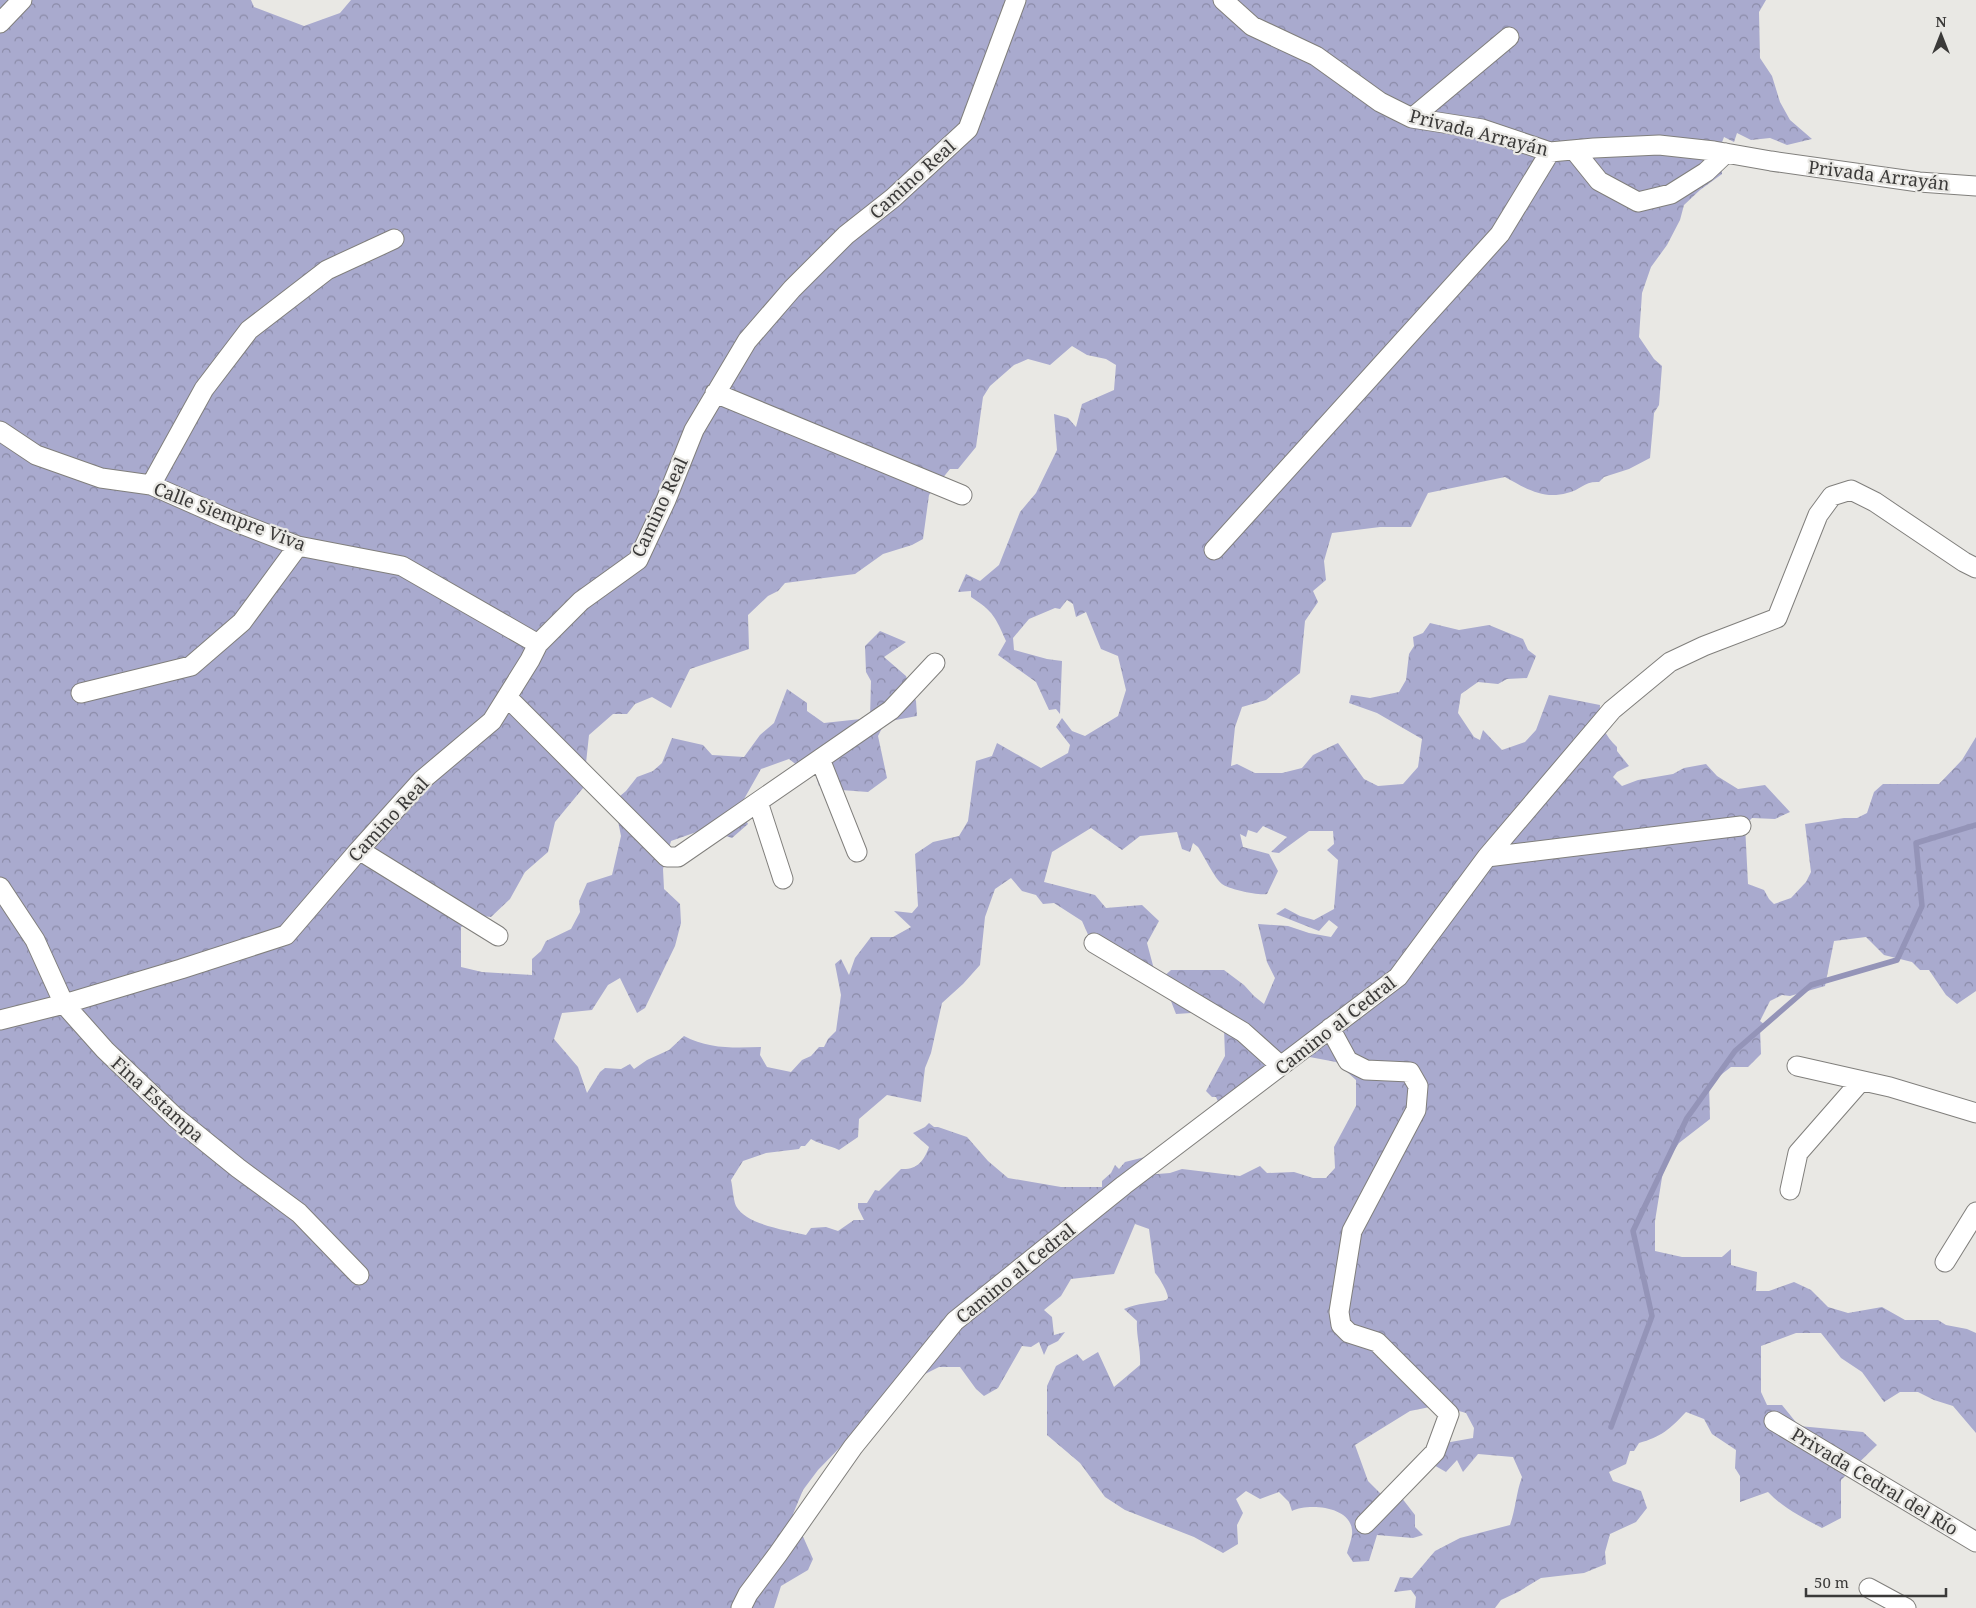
<svg xmlns="http://www.w3.org/2000/svg" width="1976" height="1608" font-family="'Noto Serif',serif">
<defs>
<pattern id="forest-crowns" width="20" height="18" patternUnits="userSpaceOnUse" patternTransform="scale(1.25)"><rect width="20" height="18" fill="#a9aace"/><path d="M2 6a3 3 0 1 1 6 0M12 15a3 3 0 1 1 6 0" fill="none" stroke="#8b8ba8"/></pattern>
</defs>
<rect width="100%" height="100%" fill="#e9e8e4"/>
<path fill="url(#forest-crowns)" fill-rule="evenodd" d="M0 0H251L254 7 304 26 340 13 351 0H1766L1759 12 1760 58 1772 76 1780 102 1790 120 1812 139 1787 145 1770 138 1751 140 1737 133 1734 142 1724 137 1721 145 1722 174 1700 190 1684 205 1680 220 1667 245 1651 267 1642 293 1639 337 1654 359 1662 366 1659 405 1654 413 1650 458 1629 469 1604 477 1599 482C1584 481 1581 490 1567 493 1543 500 1525 488 1505 477L1428 493 1411 527H1380L1332 533 1324 561 1326 580 1313 591 1318 602 1305 621 1300 673 1266 700 1242 707 1235 727 1231 766 1237 764 1255 773H1282L1302 768 1313 755 1338 743 1364 779 1378 786 1403 784 1418 767 1422 739 1377 713 1349 703 1351 695 1370 698 1399 692 1406 680 1409 654 1414 646 1413 637 1423 633 1430 623 1459 630 1489 625 1523 639 1528 650 1536 656 1527 678 1507 679 1498 684 1478 682 1461 694 1458 713 1474 737 1480 740 1483 730 1502 750 1525 742 1536 730 1549 695 1600 705C1599 722 1604 735 1617 747V751L1629 766 1617 772 1613 777 1622 786 1638 780 1673 774 1684 768 1706 764 1717 776 1738 789 1765 785 1790 812 1775 819 1752 818 1745 825 1748 884 1764 890 1769 899 1774 904 1791 898 1806 882 1811 872 1805 824 1844 818H1857L1867 813 1874 792 1883 784H1939L1962 760 1976 737V716V991L1957 1004 1946 995 1929 970H1920L1912 962 1884 955 1866 937 1834 941 1825 986 1790 996 1782 995 1770 1001 1760 1021 1765 1025 1760 1029 1761 1054 1748 1067H1731L1709 1084 1710 1119 1679 1143 1664 1165 1655 1221V1251L1682 1257H1722L1731 1249V1265L1757 1272 1756 1291H1769L1794 1282 1811 1290 1828 1307 1848 1313 1882 1307 1905 1320H1938L1946 1325 1967 1329 1976 1333V1433L1953 1406 1934 1400 1918 1392H1900L1884 1402 1862 1372 1841 1358 1821 1333H1796L1761 1346V1392L1767 1405H1782L1799 1426 1863 1432 1877 1445 1841 1480V1518L1822 1528C1803 1518 1783 1508 1768 1492L1740 1502V1476L1735 1468 1736 1450 1712 1434 1704 1419 1686 1412C1670 1429 1661 1437 1639 1443L1634 1451H1630L1626 1464 1609 1472 1613 1481 1641 1491 1647 1508 1636 1522 1610 1534 1605 1552 1606 1564 1584 1573 1541 1578 1518 1592 1501 1600 1495 1608H1415L1416 1597 1411 1590 1394 1592 1400 1577 1412 1578 1435 1551 1460 1538 1510 1525C1516 1508 1516 1493 1522 1477L1513 1457 1478 1454 1463 1472 1457 1460 1446 1472 1432 1464 1445 1443 1473 1438 1474 1428 1466 1413 1459 1411 1454 1417 1440 1405 1410 1411 1355 1445 1368 1481 1381 1494 1398 1493 1415 1515V1527L1423 1535 1413 1538 1377 1535 1369 1561 1353 1562 1347 1553C1349 1546 1353 1536 1352 1530 1350 1506 1308 1503 1292 1511L1289 1502 1279 1492 1260 1499 1246 1491 1236 1499 1243 1513 1237 1525 1238 1544 1223 1553 1194 1537 1125 1510 1105 1497 1080 1463 1047 1435V1386L1056 1366 1077 1354 1083 1361 1098 1352 1114 1387 1140 1365C1141 1349 1136 1336 1137 1321L1124 1309C1138 1303 1151 1303 1166 1300L1168 1298C1168 1292 1159 1277 1155 1273L1149 1229 1135 1224 1114 1274 1071 1279 1061 1296 1044 1310 1052 1317 1054 1335 1065 1332 1058 1341 1048 1346 1044 1355 1039 1342 1031 1347 1022 1346 998 1388 984 1396 976 1389 960 1367H939L921 1376 851 1436 818 1470 803 1490 793 1514 813 1559 808 1570 781 1586 774 1608H0ZM1072 346 1087 355 1106 359 1116 365 1114 390 1082 404 1076 427 1068 418 1054 414 1057 450 1036 493 1020 512 999 565 980 581 966 574 958 592 971 591V597C994 612 995 617 1006 641L998 655 1036 682 1049 710 1056 709 1060 714 1062 661 1047 659 1014 650 1013 638 1029 619 1055 608 1060 609 1067 600 1073 604 1076 617 1086 612 1101 649 1118 656 1126 690 1118 716 1085 736 1072 731 1062 718 1056 727 1070 745 1068 753 1041 768 997 743 992 756 976 761 968 821 959 836 933 842 915 854 918 906 912 913 894 911 911 927 893 937H871L855 958 849 975 841 959 835 964 841 995 836 1031 828 1039 824 1047H819L811 1056 802 1060 791 1072 767 1067 760 1055 761 1047C734 1048 708 1049 684 1036L669 1050 647 1060 634 1069 630 1064 621 1069 605 1068 600 1072 587 1093 578 1067 554 1039 562 1013 592 1010 608 985 620 978 637 1013 645 1008 675 946 681 923 680 904 664 889 663 869 671 841 705 829 732 838 748 824 739 808 761 769 789 759 802 769 815 773 819 786 831 785 841 790 868 792 887 778 878 736 885 722 917 716 916 701 906 676 884 657 906 642 880 631 865 646 866 672 871 681 870 718 824 723 807 711V703L787 689 774 723 760 735 744 757 712 755 703 745 672 738 662 763 653 771 637 777 626 791 614 801 621 836 612 875 587 883 579 901 580 912 571 929 546 941 541 951 532 959V975L482 972 461 967V927L483 916 491 917 510 899 525 872 548 852 555 822 593 776 586 763 589 735 613 714H627L635 704 652 697 671 708 690 669 749 649 748 615 768 596 778 591 785 583 855 574 883 554 912 545 923 539 929 495 950 469H958L976 447 983 397 990 386 1014 365 1028 359 1050 365ZM1263 826 1287 837 1271 852 1279 853 1309 831H1333L1334 844 1327 850 1338 860 1334 909 1314 920 1300 916 1285 908 1276 914 1319 931 1329 920 1338 927 1331 937 1309 933 1288 926 1258 924 1267 962 1275 978 1264 1004 1254 996 1244 985 1224 970H1171L1162 978 1176 1014 1206 1012 1224 1028 1225 1056 1206 1091 1212 1097H1216L1220 1106 1299 1055 1336 1062 1356 1080V1106L1334 1147 1335 1168 1326 1178H1313L1294 1172 1267 1173 1260 1166 1240 1176 1182 1169 1170 1173 1145 1175V1157L1125 1162 1119 1169 1115 1165 1111 1173 1102 1181V1187H1061L1008 1178 988 1161 967 1137 938 1127H934L929 1123 925 1127 913 1133 929 1147C924 1161 917 1170 901 1169L879 1191 875 1190 867 1203H858V1208L864 1220H854L838 1231 826 1227 811 1228 806 1235C787 1230 746 1225 736 1206 733 1199 733 1188 731 1180L743 1161 766 1153 799 1149 801 1146H805L811 1139C821 1145 829 1145 839 1150L858 1137 859 1119 887 1095 921 1102 925 1068 931 1053 942 1003 963 984 980 965 985 917 995 889 1011 878 1022 891 1036 895 1043 904 1054 903 1082 921 1094 948 1155 973 1147 943 1159 921 1142 905 1106 908 1095 895 1044 882 1052 852 1091 828 1122 850 1140 836 1177 832 1182 849 1190 852 1193 843 1198 847C1204 856 1215 879 1222 884 1228 889 1259 896 1267 894L1278 871 1269 854 1243 847 1240 834 1246 837 1248 830 1257 833Z"/>
<g fill="none" stroke-linecap="round" stroke-linejoin="round">
<path stroke="#9494b8" stroke-width="5.5" d="M1611 1427 1652 1316 1633 1231 1687 1118 1735 1051 1811 985 1897 960 1922 906 1916 843 1976 825"/>
<g stroke="#807f7c" stroke-width="21">
<path id="minor" d="M1223 0 1252 26 1316 56 1380 102 1412 118 1482 129 1550 152 1594 148 1659 145 1714 151 1771 161 1919 182 1976 186
M0 23 22 0
M1412 118 1509 37
M1574 150 1599 181 1638 202 1671 194 1706 172 1726 153
M715 393 962 495
M0 431 36 455 101 478 151 485 228 519 298 546 402 566 538 644
M151 485 204 389 249 330 327 270 394 239
M1214 550 1500 234 1550 152
M81 693 191 666 242 622 298 546
M507 697 667 857H678L891 710 935 663
M820 759 857 852
M758 802 783 879
M359 850 498 936
M1487 857 1741 826
M0 887 35 940 64 1004 105 1050 175 1117 238 1168 299 1213 359 1275
M1094 943 1243 1032 1281 1066
M0 1020 64 1004 181 969 286 935 359 850 422 780 492 721 530 660 538 644 581 601 638 560 666 500 694 430 747 341 792 289 846 235 893 198 968 129 1016 0
M1330 1028 1348 1061 1366 1070 1410 1072 1418 1086 1416 1110 1352 1231 1339 1312 1341 1325 1349 1333 1377 1342 1449 1414 1435 1452 1365 1524
M1797 1066 1890 1087 1976 1113
M1790 1190 1798 1153 1861 1081
M1945 1262 1976 1212
M1774 1421 1976 1542
M1869 1588 1906 1608
M741 1608 748 1594 778 1554 853 1447 955 1321 1124 1185 1398 977 1487 857 1612 710 1670 662 1704 646 1777 618 1818 515 1832 496 1851 490 1875 502 1964 562 1976 568"/>
</g>
<use href="#minor" stroke="#fff" stroke-width="19"/>
</g>
<g text-anchor="middle" dominant-baseline="central" stroke-width="4.5" stroke-linejoin="round" paint-order="stroke">
<g font-size="18" fill="#3b3a39" stroke="#e9e8e4">
<text transform="translate(1479 132) rotate(14)">Privada Arrayán</text>
<text transform="translate(1879 175) rotate(7)">Privada Arrayán</text>
<text transform="translate(912 179) rotate(-42)">Camino Real</text>
<text transform="translate(659 507) rotate(-65)">Camino Real</text>
<text transform="translate(230 516) rotate(21)">Calle Siempre Viva</text>
<text transform="translate(388 819) rotate(-47)">Camino Real</text>
<text transform="translate(1335 1025) rotate(-38)">Camino al Cedral</text>
<text transform="translate(158 1099) rotate(42)">Fina Estampa</text>
<text transform="translate(1015 1273) rotate(-39)">Camino al Cedral</text>
<text transform="translate(1875 1481) rotate(31)">Privada Cedral del Río</text>
</g>
</g>
<g transform="translate(1941 35)" stroke="#e9e8e4" stroke-width="4" paint-order="stroke">
<path d="M0-4L9 19L0 12L-9 19Z" fill="#3b3a39"/>
<text y="-8" font-size="14" font-weight="bold" text-anchor="middle" fill="#3b3a39">N</text>
</g>
<path d="M1806 1588v8h140v-8" fill="none" stroke="#3b3a39" stroke-width="2.5"/>
<text x="1814" y="1588" font-size="15" fill="#3b3a39" stroke="#e9e8e4" stroke-width="4" paint-order="stroke">50 m</text>
</svg>
